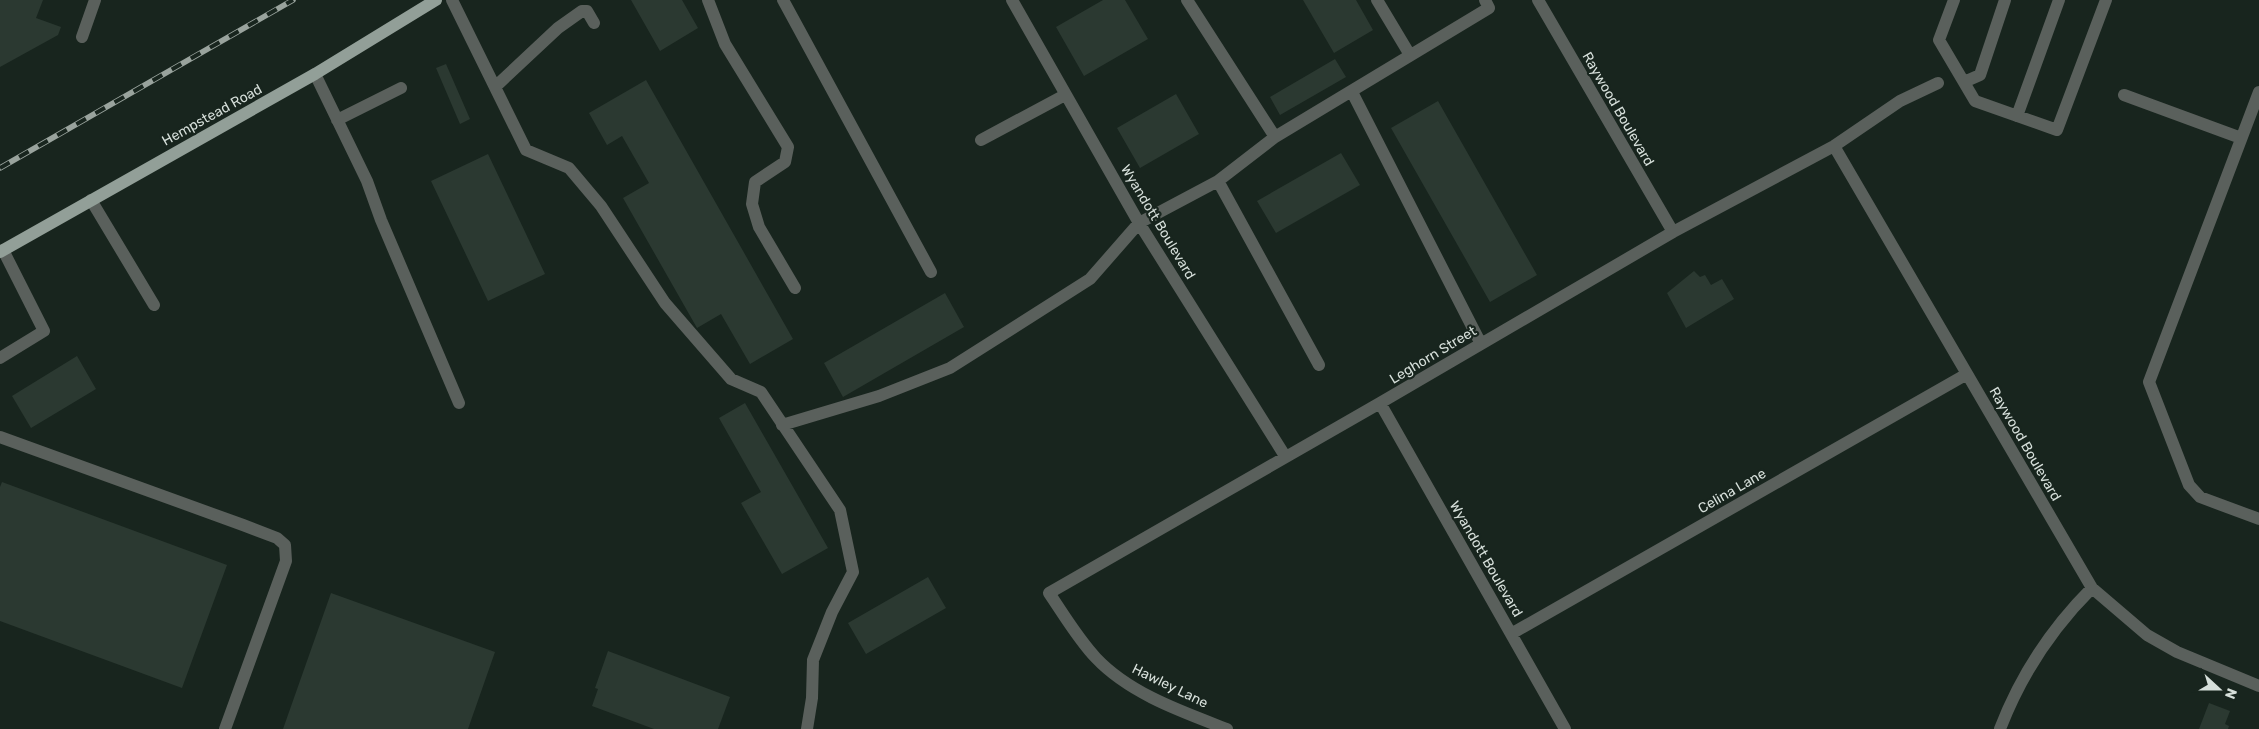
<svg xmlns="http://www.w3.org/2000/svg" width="2259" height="729" font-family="Rubik,sans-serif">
<rect width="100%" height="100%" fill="#18251e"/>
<path fill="#2b3931" d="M0 0H43L36 18 61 27 58 35 0 67Z
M631 0H682L698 28 660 51Z
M1103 0H1125L1148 39 1084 76 1056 27Z
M1303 0H1356L1373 30 1334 53Z
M1335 59 1346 77 1280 115 1270 97Z
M446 64 470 119 460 124 436 68Z
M646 80 793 339 750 364 721 314 697 328 623 198 649 183 622 136 607 145 589 113Z
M1176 94 1199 134 1140 168 1117 128Z
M1438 101 1537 275 1490 302 1391 128Z
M1341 153 1360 185 1276 233 1257 201Z
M488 154 545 274 488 301 431 181Z
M1694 271 1700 277 1705 275 1711 285 1722 279 1734 299 1686 328 1667 293Z
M945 293 964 327 843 397 824 363Z
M77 356 96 389 31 428 12 396Z
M745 403 828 548 782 574 741 503 761 492 719 418Z
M2 482 227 565 182 688 0 621V487Z
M928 577 946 608 866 654 848 623Z
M331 593 495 652 468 729H283Z
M608 651 730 697 718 729H654L592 706 598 689 595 688Z
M2209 703 2230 711 2225 724 2229 726 2228 729H2199Z"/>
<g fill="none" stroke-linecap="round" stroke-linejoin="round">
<path stroke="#5a605c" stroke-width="12" d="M452 0 526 150 569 168 601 206 665 303 731 379 761 392 840 510 853 572 832 612 813 660 812 698 807 729
M708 0 725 44 788 147 785 162 755 182 752 204 759 227 795 288
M783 0 931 272
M1012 0 1139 223 1285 456
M1187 0 1275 137
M1377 0 1410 55
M1538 0 1673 232
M1954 0 1939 40 1975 101 2057 130 2106 0
M82 37 95 0
M315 74 367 181 381 220 459 403
M1964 82 1980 75 2005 0
M495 87 558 28 582 11H587L594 23
M1352 92 1481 344
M2259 92 2149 382 2189 485 2200 497 2259 519
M2124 95 2241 138
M2017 116 2059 0
M337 120 401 88
M981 140 1065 95
M1834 146 2092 588 2147 635 2177 652 2259 686
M1218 181 1319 365
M91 200 154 305
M0 358 44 331 3 250
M1380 403 1565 729
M782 425 879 396 950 368 1090 279 1139 223 1218 181 1275 137 1489 8 1485 0
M0 437 243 525 277 538 285 545 286 561 225 729
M1511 634 1967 374
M1227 729C1183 712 1130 694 1096 658 1078 639 1064 615 1049 593L1380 403 1673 232 1834 146 1900 101 1938 83
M2000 729C2021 674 2051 629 2092 588"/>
<path stroke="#929f98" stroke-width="12" d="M0 252 315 74 436 0"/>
<g stroke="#99a39d" stroke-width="5.5">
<path id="rail" d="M0 168 293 0"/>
</g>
<use href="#rail" stroke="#18251e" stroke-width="4" stroke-dasharray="11" stroke-linecap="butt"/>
</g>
<g text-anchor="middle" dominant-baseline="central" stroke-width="4.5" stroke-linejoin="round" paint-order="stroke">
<g font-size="14" fill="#d6dfda" stroke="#18251e">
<text transform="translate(1618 109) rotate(60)">Raywood Boulevard</text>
<text transform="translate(212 115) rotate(-29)">Hempstead Road</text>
<text transform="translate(1158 222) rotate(59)">Wyandott Boulevard</text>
<text transform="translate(1433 355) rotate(-31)">Leghorn Street</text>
<text transform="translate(2025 444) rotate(60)">Raywood Boulevard</text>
<text transform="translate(1732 491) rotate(-30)">Celina Lane</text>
<text transform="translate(1486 559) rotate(60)">Wyandott Boulevard</text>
<text transform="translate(1170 686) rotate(26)">Hawley Lane</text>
</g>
</g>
<g transform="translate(2219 689) rotate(111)" stroke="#18251e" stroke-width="4" paint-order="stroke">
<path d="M0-4L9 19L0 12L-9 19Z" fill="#d6dfda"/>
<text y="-8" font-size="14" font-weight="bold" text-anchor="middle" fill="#d6dfda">N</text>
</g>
</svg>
